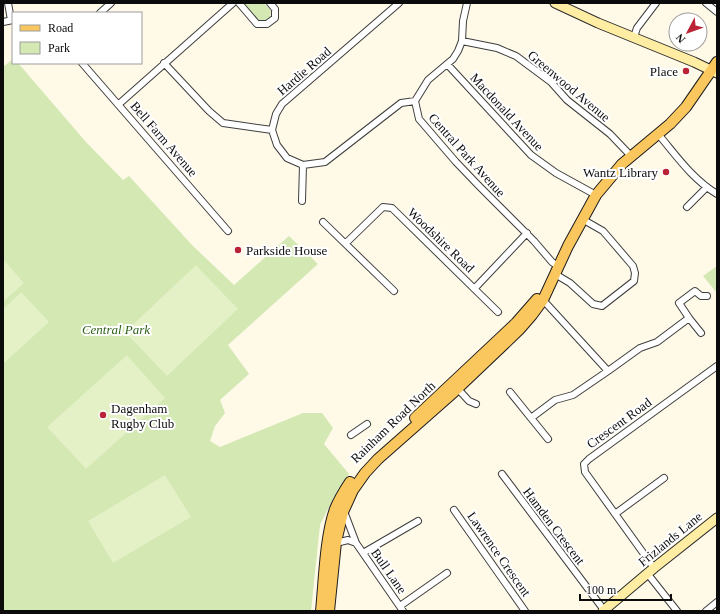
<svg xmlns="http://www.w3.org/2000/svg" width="720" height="614" font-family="'Times New Roman',serif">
<rect width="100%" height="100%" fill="#fff9e8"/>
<path fill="#d3e8b3" d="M242 3H264L271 11 270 18 265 23 258 21Z
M13 59V63H18L86 142 123 180 129 176 192 245 234 285 289 236 318 264 228 345 249 374 220 400 225 413 215 426 210 441 220 447 303 413H322L333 428 324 444 349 474 338 489 320 525 311 611H3V67Z
M717 266V293L703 276Z"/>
<path fill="#e4f0c5" d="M3 259 24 283 3 302Z
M196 265 238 309 167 376 125 332Z
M21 292 49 322 3 364V309Z
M127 355 165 398 86 469 47 427Z
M165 475 191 517 113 563 88 521Z"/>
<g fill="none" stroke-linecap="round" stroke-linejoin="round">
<g stroke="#3e3e3e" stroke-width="8">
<path id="street" d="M8 3 11 20
M239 3 257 24H267L275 18V9L270 3
M399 3 282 104 276 114 272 130 277 145 287 158 303 165 325 162 401 103 415 101
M467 3 463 21 462 41 458 51 453 59 428 80 415 101 419 119 456 162 479 186 534 241 552 262 559 267
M706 3 717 12
M100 13 111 3
M3 22 13 20
M634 37 637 28 656 3
M462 41 497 48 516 56 551 82 567 100 610 134 631 156
M82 63 228 231
M164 63 209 111 223 123 272 130
M447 64 531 155 556 173 596 195
M119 104 233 3
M658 134C676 155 692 179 717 194
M302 201 303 165
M687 207 707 187
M323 222 394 291
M346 243 383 207 392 208 498 312
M555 274 570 283 593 304 602 306 634 281 635 273 633 266 603 231 582 219
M475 288 527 233
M543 300 608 371 640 348 657 342 689 318 679 303 695 291 701 296H707
M689 318 701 333
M458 389 469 401 476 404
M510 392 531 418
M351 435 367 424
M548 439 531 418 555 400 573 395 608 371
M502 474 604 610
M454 510 525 611
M345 514 356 543 403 611
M615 514 664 478
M336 543 348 540 356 543
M363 553 418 521
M654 568 585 472 584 464 589 459 717 366
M647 573 677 611
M400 606 447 573
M706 611 717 602"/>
</g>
<g stroke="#2d2d2d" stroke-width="11">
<path id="secondary" d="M555 3 598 23 694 62 717 73
M603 611 654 568 717 518"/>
</g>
<g stroke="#1c1c1c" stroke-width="12">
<path id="primary" d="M415 418 516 323 537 299
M321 611C324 581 325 537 335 509 339 499 344 491 350 482
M329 611 336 542 343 512 353 490 365 473 378 459 454 392 519 330 532 315 543 300 568 246 596 195 622 164 670 124 686 107 717 62"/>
</g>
<use href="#street" stroke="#fff" stroke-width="6"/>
<use href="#secondary" stroke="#ffeda3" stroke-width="9"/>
<use href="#primary" stroke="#f9c75e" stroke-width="10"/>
</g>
<g fill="#ba2336" stroke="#fff" stroke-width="1.5">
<circle cx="686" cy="71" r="4"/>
<circle cx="666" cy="172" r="4"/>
<circle cx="238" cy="250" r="4"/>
<circle cx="103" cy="415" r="4"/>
</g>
<g text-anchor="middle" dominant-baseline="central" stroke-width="4" stroke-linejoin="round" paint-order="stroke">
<g font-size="13" fill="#0b0b0b" stroke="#fff">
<text transform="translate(304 71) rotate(-41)">Hardie Road</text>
<text transform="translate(569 86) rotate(40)">Greenwood Avenue</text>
<text transform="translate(507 112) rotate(47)">Macdonald Avenue</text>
<text transform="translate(164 139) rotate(49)">Bell Farm Avenue</text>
<text transform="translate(467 155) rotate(48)">Central Park Avenue</text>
<text transform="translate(441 240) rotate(44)">Woodshire Road</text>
<text transform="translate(393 422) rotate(-44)">Rainham Road North</text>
<text transform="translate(619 423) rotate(-36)">Crescent Road</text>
<text transform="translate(554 526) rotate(53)">Hamden Crescent</text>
<text transform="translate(670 539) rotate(-39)">Frizlands Lane</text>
<text transform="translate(499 554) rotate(55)">Lawrence Crescent</text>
<text transform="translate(389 571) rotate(55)">Bull Lane</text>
</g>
<g font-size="13" fill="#0b0b0b" stroke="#fff" text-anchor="end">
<text x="678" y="71">Place</text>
<text x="658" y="172">Wantz Library</text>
<text x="246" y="250" text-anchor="start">Parkside House</text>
<text x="111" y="408" text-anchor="start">Dagenham<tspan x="111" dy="15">Rugby Club</tspan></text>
</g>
<g font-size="13" font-style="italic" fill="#30611c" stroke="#fff">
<text x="116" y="329">Central Park</text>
</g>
</g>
<rect width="720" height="614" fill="none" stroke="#0b0b0b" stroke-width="8"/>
<rect x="12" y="12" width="130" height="52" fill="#ffffff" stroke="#9d9d9d"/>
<rect x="20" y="25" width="20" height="6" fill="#f9c75e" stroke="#9d9d9d"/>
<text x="48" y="32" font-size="12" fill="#0b0b0b">Road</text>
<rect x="20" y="42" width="20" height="12" fill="#d3e8b3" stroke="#9d9d9d"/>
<text x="48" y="52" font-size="12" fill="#0b0b0b">Park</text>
<g transform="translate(688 32) rotate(229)"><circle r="19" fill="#ffffff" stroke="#9d9d9d"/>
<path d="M0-3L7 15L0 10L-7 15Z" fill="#ba2336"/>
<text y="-6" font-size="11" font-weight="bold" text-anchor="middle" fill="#0b0b0b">N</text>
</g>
<path d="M580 594v6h91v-6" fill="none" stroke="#0b0b0b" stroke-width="2"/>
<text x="586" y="594" font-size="12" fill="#0b0b0b" stroke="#ffffff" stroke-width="3" paint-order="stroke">100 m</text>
</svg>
